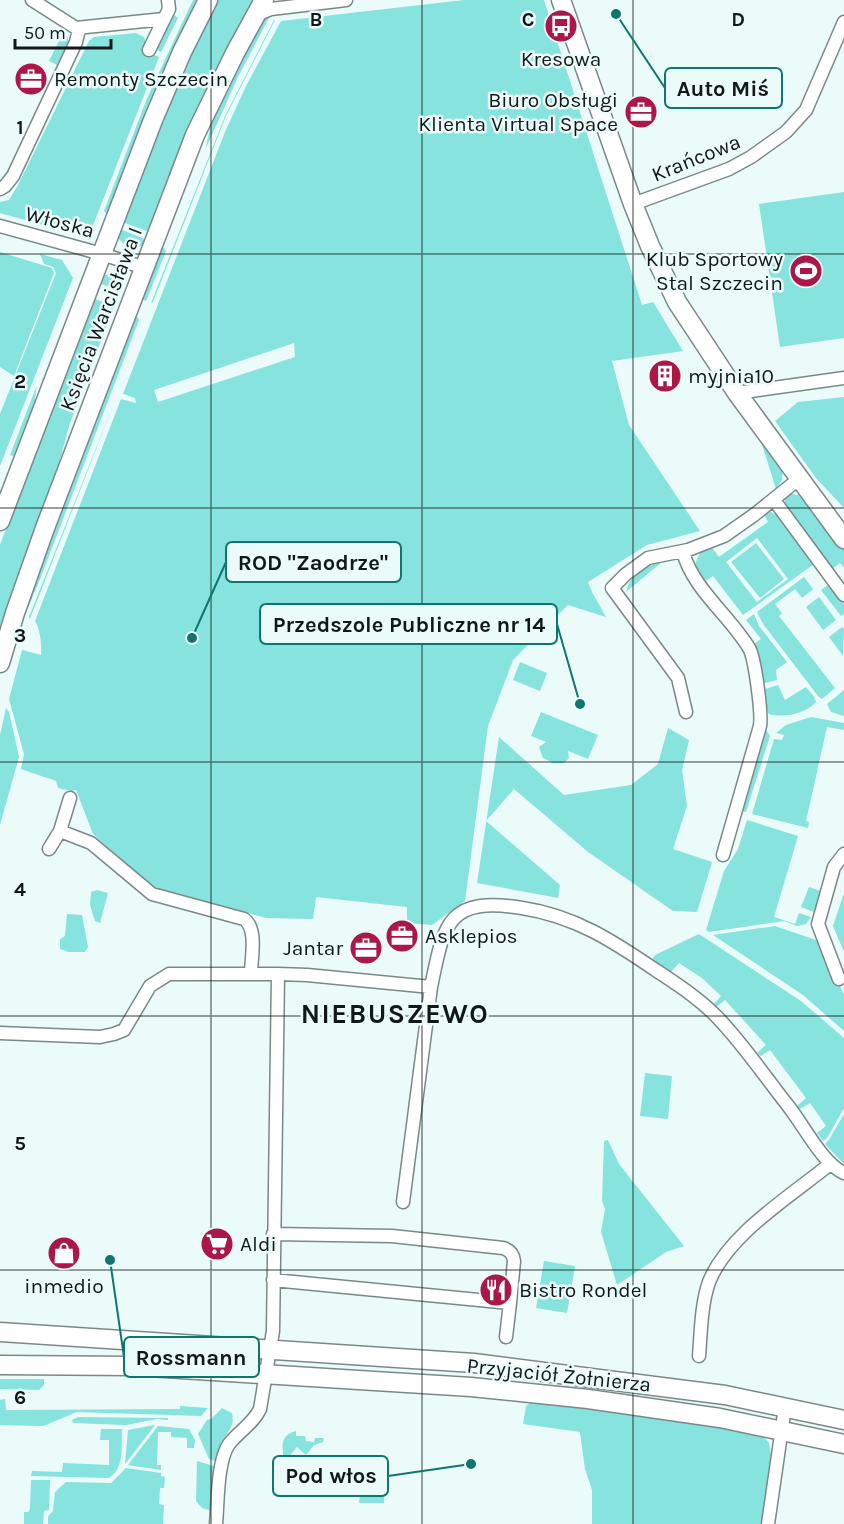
<svg xmlns="http://www.w3.org/2000/svg" width="844" height="1524" font-family="Karla,sans-serif">
<rect width="100%" height="100%" fill="#eafbf9"/>
<path fill="#86e3dd" fill-rule="evenodd" d="M193 0H199L108 216 104 211 147 98Z
M217 0H255L150 232 122 222 174 89Z
M464 0H544L642 305 653 302 683 351 612 361 629 425 700 531 647 545 588 582 592 592 606 617 568 605 513 660 488 726 465 901 432 925 407 923V907L316 897 313 919 266 918 150 886 93 834 76 790 71 791 58 788 56 781 21 769 24 754 9 699 22 650 41 655C42 646 40 628 35 621L121 399 136 403 135 398 123 394 225 132 246 86 281 21ZM294 343 295 357 158 402 154 390Z
M172 13 178 18 161 52 154 49Z
M270 16 238 77 206 148C213 103 240 62 262 21Z
M274 20H275L226 116 153 302 151 303 225 116Z
M136 33 144 37 149 52 159 57 90 233 82 236 0 213V202L9 200 18 185 89 41 94 37Z
M68 36V42L57 65 49 61 60 39H66Z
M844 192V338L780 347 759 204Z
M120 229 147 240V241L138 248 127 247 119 239Z
M162 246 166 251 146 301 141 299Z
M0 252 52 268 54 273 14 376 0 367Z
M40 254 62 260 73 278 0 466V414L56 273 53 267 44 264Z
M111 273 116 275 121 280 120 291 99 283 103 276Z
M93 298 114 306 69 426 55 478 0 634V545Z
M136 314 139 320 39 582 18 631 58 515Z
M37 385 33 411 16 454 13 456 10 455Z
M844 397V508L816 478 775 421 798 402Z
M116 398 30 619 29 617Z
M759 435 783 468 782 480 776 489Z
M792 494 805 496 844 546V568L840 563 832 569 785 507V497Z
M763 512H771L776 515 814 564 743 615 713 576 704 582 695 566C697 556 702 547 713 549L719 557 768 522ZM757 538 788 579 757 602 726 562Z
M756 543 784 579 760 598 731 562Z
M667 559 672 560 662 562 626 592C631 572 648 563 667 559Z
M804 577 813 589 802 598 795 589 775 604 782 613 779 616 835 688 822 699 818 696 763 624 757 612Z
M829 584 844 604V614L841 616 821 590Z
M819 597 836 620 823 630 806 607Z
M754 614 759 626 787 662 776 670 777 680 761 684 753 645 761 639 746 620Z
M842 627 844 629 843 656 829 637Z
M520 662 547 673 540 691 513 680Z
M778 685 785 700 806 687 815 698 816 702C805 714 784 718 769 714L766 710 762 690Z
M844 690V716L831 712 827 704Z
M6 708 9 712 19 757 0 825V735Z
M541 712 598 735 588 759 568 751 569 758 564 763H553L543 758 539 747 546 742 531 736Z
M811 717 844 723V730L827 727 806 821 809 822 808 828 752 814 774 739 782 740 784 735 776 733 786 725Z
M668 728 689 740 682 770 687 806 673 849 712 862 697 912 673 911 588 852 514 789 486 821 560 885 558 898 477 883 499 737 564 795 631 785 658 764Z
M765 728 770 736 746 812 741 811Z
M747 820 798 836 774 917 795 924 799 913 811 917 806 924 797 926 784 921 709 932 706 930 724 871 738 849Z
M809 887 821 891 814 912 801 907Z
M97 890 108 893 100 923 95 921 90 905 91 892Z
M844 893V952L833 926Z
M67 914 82 915 88 947 85 952H69L60 949V939L65 936Z
M775 926 819 941 836 985 839 984 844 995V1031L803 995 713 935Z
M699 934 801 1001 844 1038V1108L827 1138 823 1141 817 1133 826 1126 810 1103 800 1109 797 1106 806 1098 770 1050 761 1056 757 1053 766 1045 725 1000 716 1007 713 1005 721 996 702 978 679 963 671 972 652 960 655 955Z
M645 1073 672 1076 668 1119 640 1116Z
M844 1114V1164L825 1144 829 1140Z
M608 1140 619 1164 684 1246 666 1252 617 1285 601 1232 605 1209 602 1201 604 1141Z
M544 1261 575 1266 567 1313 536 1308Z
M0 1379H44V1385L39 1390 0 1389Z
M5 1399 6 1410 180 1409V1406L208 1408 201 1416 77 1412 43 1426 0 1425V1400Z
M536 1399 760 1433 769 1443 771 1456H777L768 1524H592V1490L585 1469 580 1432 523 1424 526 1406Z
M222 1408 232 1413C235 1426 228 1431 222 1442 219 1448 219 1455 218 1462L209 1459 198 1434 207 1420 211 1419Z
M78 1417 168 1418V1420L157 1419 126 1425 73 1423 72 1420Z
M155 1425 129 1459 125 1464 128 1430Z
M158 1426 189 1429 195 1440 194 1448H187V1438L171 1437V1432H158L157 1465H161V1470L128 1465Z
M101 1429H122C121 1446 125 1470 108 1478L31 1476 32 1471 62 1472 63 1463 109 1465V1440H100Z
M296 1431V1436H305L306 1441 314 1442 315 1438H324L323 1442 314 1445 306 1455 297 1447 286 1460H284C282 1446 280 1435 296 1431Z
M197 1461 217 1467 213 1511 202 1508 196 1501Z
M126 1468 161 1473V1476L165 1477 164 1488H160L159 1504 164 1505 163 1524H48V1516L53 1511 55 1492 66 1482 111 1483Z
M31 1480H50L49 1510 44 1511 43 1524H24V1512H28L30 1509Z
M360 1494H384V1503H359Z"/>
<g fill="none" stroke-linecap="round" stroke-linejoin="round">
<g stroke="#7a8988" stroke-width="15">
<path id="street" d="M32 0 76 28 164 19
M256 15 271 9 346 0
M149 50 169 9 168 0
M0 189 5 186 13 176 76 42 79 29
M633 204 729 169 751 157 786 132 806 110 844 22
M0 226 102 254 145 268
M737 393 844 378
M774 500 844 595
M683 552C693 589 729 615 749 648 755 658 762 713 760 726L723 855
M686 712 678 678 612 588 626 574 648 558 688 550 724 536 754 515 800 478
M60 831 91 843 152 894 244 919C258 929 251 958 251 974
M49 849 60 831 70 798
M839 979 818 924 834 867 844 854
M0 1033 100 1037 114 1034 124 1030 150 986 169 974H278
M403 1202 431 987
M273 1234 392 1236 503 1248C510 1250 513 1254 514 1261L510 1303
M273 1280 510 1303 506 1337
M699 1356C701 1332 701 1305 709 1282 728 1234 791 1196 830 1164
M216 1524C218 1503 217 1461 229 1444 239 1431 253 1424 260 1409L273 1331 278 974 307 975 431 987C444 924 447 896 522 908 575 916 613 941 657 971 678 985 700 999 718 1018 744 1045 766 1078 789 1107 804 1126 823 1164 844 1173
M768 1524 785 1407"/>
</g>
<g stroke="#7a8988" stroke-width="21">
<path id="secondary" d="M561 0 633 204 650 246 677 302 737 393 844 539
M0 521 153 120 182 52 208 0
M0 663 15 613 45 528 195 135 235 53 264 0
M0 1332 474 1363 725 1395 844 1420
M0 1365 133 1366 471 1387 588 1399 720 1418 844 1444"/>
</g>
<use href="#street" stroke="#fff" stroke-width="12"/>
<use href="#secondary" stroke="#fff" stroke-width="18"/>
</g>
<path fill="none" stroke="#121818" stroke-width="1.5" stroke-opacity="0.55" d="M211 0V1524M422 0V1524M633 0V1524M0 254H844M0 508H844M0 762H844M0 1016H844M0 1270H844"/>
<defs>
<g id="bus-disc" transform="scale(1.725)"><circle r="9.5" fill="#ab1746" stroke="#eafbf9"/><path d="M-5-6H5V4H4V6H2V4H-2V6H-4V4H-5ZM-3.5-4V0h7V-4ZM-3.5 1.2v1.5H-2V1.2ZM2 1.2v1.5H3.5V1.2Z" fill="#fff"/></g>
<g id="office-disc" transform="scale(1.725)"><circle r="9.5" fill="#ab1746" stroke="#eafbf9"/><path d="M-6-3h4V-5.5h4V-3h4V5H-6ZM-1-4.5V-3h2v-1.5ZM-6 0V1H6V0Z" fill="#fff"/></g>
<g id="stadium-disc" transform="scale(1.725)"><circle r="9.5" fill="#ab1746" stroke="#eafbf9"/><path d="M0-5a6.5 5 0 1 0 0 10a6.5 5 0 1 0 0-10ZM-3.5-1.8h7v3.6h-7Z" fill="#fff"/></g>
<g id="building-disc" transform="scale(1.725)"><circle r="9.5" fill="#ab1746" stroke="#eafbf9"/><path d="M-4-6H4V6H1V3H-1V6H-4ZM-2.5-4.3h1.7v1.8h-1.7ZM.8-4.3h1.7v1.8H.8ZM-2.5-1h1.7V.8h-1.7ZM.8-1h1.7V.8H.8Z" fill="#fff"/></g>
<g id="supermarket-disc" transform="scale(1.725)"><circle r="9.5" fill="#ab1746" stroke="#eafbf9"/><path d="M-6-5.5h2.5l.6 2H6L4.5 2H-2.5L-4.4-4H-6ZM-1.5 3.2a1.3 1.3 0 1 0 .1 0ZM3 3.2a1.3 1.3 0 1 0 .1 0Z" fill="#fff"/></g>
<g id="shop-disc" transform="scale(1.725)"><circle r="9.5" fill="#ab1746" stroke="#eafbf9"/><path d="M-5-2.5h2.3a2.7 3.5 0 0 1 5.4 0H5L5.5 6h-11ZM-1.5-2.5h3a1.5 2.3 0 0 0-3 0Z" fill="#fff"/></g>
<g id="restaurant-disc" transform="scale(1.725)"><circle r="9.5" fill="#ab1746" stroke="#eafbf9"/><path d="M-5-6h1v4h1v-4h1v4h1v-4h1v5L-1.5 .5V6h-2V.5L-5-1ZM5-6V6H3V1.5H1.5Q1.5-4 5-6Z" fill="#fff"/></g>
</defs>
<g fill-rule="evenodd">
<use href="#bus-disc" x="561" y="26"/>
<use href="#office-disc" x="31" y="79"/>
<use href="#office-disc" x="641" y="112"/>
<use href="#stadium-disc" x="806" y="271"/>
<use href="#building-disc" x="665" y="376"/>
<use href="#office-disc" x="402" y="936"/>
<use href="#office-disc" x="366" y="948"/>
<use href="#supermarket-disc" x="217" y="1244"/>
<use href="#shop-disc" x="64" y="1253"/>
<use href="#restaurant-disc" x="496" y="1290"/>
</g>
<g text-anchor="middle" dominant-baseline="central" stroke-width="5" stroke-linejoin="round" paint-order="stroke">
<g font-size="21" fill="#121818" stroke="#eafbf9" text-anchor="start">
<text x="561" y="59" text-anchor="middle">Kresowa</text>
<text x="54" y="79">Remonty Szczecin</text>
<text x="618" y="100" text-anchor="end">Biuro Obsługi<tspan x="618" dy="24">Klienta Virtual Space</tspan></text>
<text x="783" y="259" text-anchor="end">Klub Sportowy<tspan x="783" dy="24">Stal Szczecin</tspan></text>
<text x="688" y="376">myjnia10</text>
<text x="425" y="936">Asklepios</text>
<text x="343" y="948" text-anchor="end">Jantar</text>
<text x="240" y="1244">Aldi</text>
<text x="64" y="1286" text-anchor="middle">inmedio</text>
<text x="519" y="1290">Bistro Rondel</text>
</g>
<g font-size="21" fill="#121818" stroke="#eafbf9">
<text transform="translate(696 158) rotate(-22)">Krańcowa</text>
<text transform="translate(60 222) rotate(15)">Włoska</text>
<text transform="translate(101 319) rotate(-69)">Księcia Warcisława I</text>
<text transform="translate(559 1375) rotate(6)">Przyjaciół Żołnierza</text>
</g>
<g font-size="27" font-weight="bold" letter-spacing="1.5" fill="#121818" stroke="#eafbf9">
<text x="395" y="1014">NIEBUSZEWO</text>
</g>
</g>
<g font-size="20" text-anchor="middle" font-weight="bold" fill="#121818" stroke="#eafbf9" stroke-width="5" stroke-linejoin="round" paint-order="stroke">
<text x="316" y="26">B</text>
<text x="528" y="26">C</text>
<text x="738" y="26">D</text>
<text x="20" y="134">1</text>
<text x="20" y="388">2</text>
<text x="20" y="642">3</text>
<text x="20" y="896">4</text>
<text x="20" y="1150">5</text>
<text x="20" y="1404">6</text>
</g>
<path fill="none" stroke="#0f766e" stroke-width="2" d="M616 14L665 88M192 638L226 562M580 704L557 624M110 1260L124 1357M471 1464L388 1476"/>
<g fill="#0f766e" stroke="#eafbf9" stroke-width="2">
<circle cx="616" cy="14" r="6"/>
<circle cx="192" cy="638" r="6"/>
<circle cx="580" cy="704" r="6"/>
<circle cx="110" cy="1260" r="6"/>
<circle cx="471" cy="1464" r="6"/>
</g>
<g fill="#eafbf9" stroke="#0f766e" stroke-width="2">
<rect x="665" y="68" width="117" height="40" rx="6"/>
<rect x="226" y="542" width="175" height="40" rx="6"/>
<rect x="260" y="604" width="297" height="40" rx="6"/>
<rect x="124" y="1337" width="135" height="40" rx="6"/>
<rect x="273" y="1456" width="115" height="40" rx="6"/>
</g>
<g font-size="22" text-anchor="middle" font-weight="bold" fill="#121818">
<text x="723" y="96">Auto Miś</text>
<text x="313" y="570">ROD "Zaodrze"</text>
<text x="409" y="632">Przedszole Publiczne nr 14</text>
<text x="191" y="1365">Rossmann</text>
<text x="331" y="1483">Pod włos</text>
</g>
<path d="M15 39v9h96v-9" fill="none" stroke="#121818" stroke-width="3"/>
<text x="24" y="39" font-size="18" fill="#121818" stroke="#eafbf9" stroke-width="4.5" paint-order="stroke">50 m</text>
</svg>
